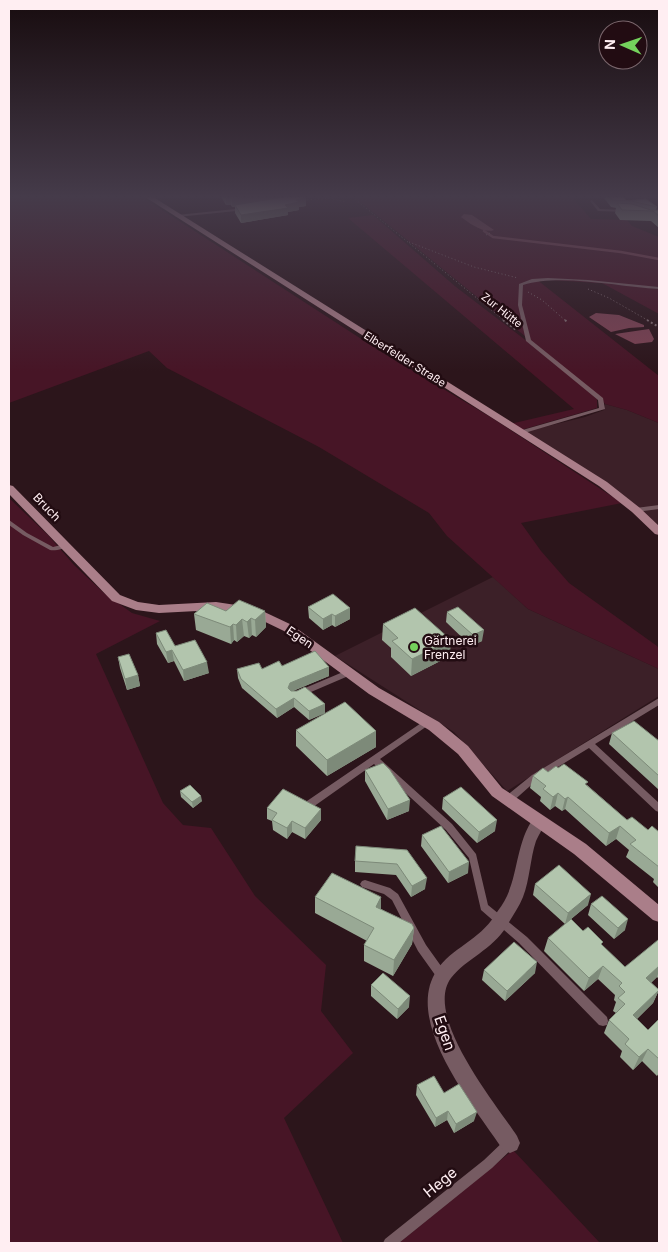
<svg xmlns="http://www.w3.org/2000/svg" width="668" height="1252" font-family="Inter,sans-serif">
<rect width="100%" height="100%" fill="#2c151b"/>
<path fill="#3c2028" d="M605 404 627 410 659 423V527L632 504 523 432 585 417 604 410Z
M493 577 528 609 659 669V696L507 791 454 732 335 656Z"/>
<path fill="#471526" d="M9 195H139L383 353 492 418 622 503 521 523 541 551 569 583 657 646 659 649V669L528 609 447 536 429 513 319 447 167 368 149 351 9 403Z
M352 195H570L591 219 627 220 632 226 659 237V287L536 279 659 376V423L627 410 605 404 601 398Z
M373 215 456 287 536 348 597 399V408L521 430 510 424 574 409 348 218Z
M602 283 659 289V314Z
M9 498 48 535 74 565 104 593 132 613 160 621 96 654 163 803 183 825 211 828 255 896 326 965 321 1011 353 1053 284 1118 343 1243H9Z
M513 1150 600 1243H399Z"/>
<path fill="#7c4253" d="M464 214 472 215 494 230C484 234 469 223 461 217Z
M596 313 619 315 644 325V327L629 328 611 332 589 317Z
M649 329 654 339 652 342 635 344 615 334Z"/>
<g fill="none" stroke-linecap="round" stroke-linejoin="round">
<path stroke="#7c4253" stroke-width="2.5" d="M484 231 493 237 621 252 659 259"/>
<path stroke="#816d72" stroke-width="1" stroke-dasharray="1 2.5" stroke-linecap="butt" d="M350 195 505 321
M333 199 346 202
M304 200 351 197
M486 235 490 233
M409 242 474 267 518 278
M588 289 609 298 649 321
M528 292 542 300 566 321"/>
<path stroke="#816d72" stroke-width="2" stroke-dasharray="2 2.5" stroke-linecap="butt" d="M503 320 516 330
M565 320 568 323
M647 320 659 327"/>
<path fill="#765b62" fill-rule="evenodd" d="M156 195H162L151 200 148 199Z
M592 200 600 209 626 210 628 211 626 212 598 211 590 201Z
M245 208H246V210L177 217 175 216 177 215Z
M548 278 588 280 659 287V289C619 287 561 273 523 285L522 305 531 340 603 398 605 409 521 434 518 432 519 431 599 408 598 400 526 341 518 305 519 284 532 279Z
M659 505V509L636 512 633 510 636 508Z
M9 520 27 533 53 547 65 544 68 546C65 549 55 551 50 550L23 535 9 525Z
M350 669 353 670 354 672 353 674 304 695H298L297 693 298 691Z
M659 698V705L595 744 659 803V812L656 811 589 748 538 779 511 803 508 804 505 803 504 800 505 797 532 775Z
M427 719 430 720 431 722 430 724 380 759 452 824 476 854 488 905 527 937 607 1017 608 1021 607 1025 603 1026 599 1025 519 943 481 910 469 858 446 830 374 764 313 807 310 808 307 807 306 804 307 801Z
M365 880 390 888 398 894 426 945 446 973 447 976 446 979 442 981 438 979 418 951 392 900 384 894 362 887 360 884 362 881Z
M510 1137 514 1139 516 1143 514 1147 492 1168 399 1243H383L385 1239 484 1160 506 1139Z"/>
<path fill="#765b62" fill-rule="evenodd" d="M539 815 544 817 547 821C543 828 539 834 536 841 530 859 530 879 523 897 519 907 512 917 506 927 492 950 467 958 451 978 423 1016 496 1104 517 1136L520 1143 517 1150 510 1153 503 1150C475 1107 402 1022 437 970 451 948 479 941 495 915 499 909 504 903 507 896 519 869 516 844 534 817Z"/>
<path fill="#aa7e89" fill-rule="evenodd" d="M142 195H150L607 482 640 508 659 526V535L655 534 632 512 599 486Z
M9 485 13 486 120 595 138 602 159 605 216 602 256 608 292 625 379 688 439 722 468 746 502 788 586 844 659 905V922L653 920 574 854 492 796 458 754 429 730 369 694 284 631 253 616 216 610 159 613 136 610 112 601 9 494Z"/>
</g>
<path fill="#99a995" d="M220 195H301L306 198V206L299 207V210L288 212V215L241 223 235 213V207H232L231 205H226Z
M605 195H623L626 201 646 199 657 207 656 210H659V228L651 221 620 220 615 213 616 208 611 207 604 198Z
M308 607 350 608V619L335 627 332 625 323 630 309 618Z
M265 611 266 627 256 637 252 635 249 638 244 636 237 642 234 640 231 644 196 630 194 614Z
M447 612 482 641 471 646 446 622Z
M383 624 450 656 411 676 391 657V648L382 640Z
M156 633 175 646 209 673 184 681 174 661 168 663 157 644Z
M118 657 138 675 140 686 127 690 120 668Z
M282 666 329 676 293 691 325 704V713L309 720 294 707 277 718 242 688 238 678 237 669H262Z
M296 730 376 731V747L327 776 296 746Z
M612 733 659 741V790L609 744Z
M365 770 409 811 387 820 365 781Z
M548 772 587 785 627 820 648 830 659 832V888L653 882 654 879 626 857 629 850 616 839 606 846 565 809 562 811 555 806 550 810 540 801 541 797 530 788 533 776Z
M180 791 202 801 193 808 181 797Z
M443 798 495 831 477 843 442 809Z
M267 808 321 809V820L305 839 292 832 287 839 273 830 272 821 267 819Z
M422 835 468 873 448 883 421 846Z
M407 850 425 889 411 897 396 875 355 872V861Z
M535 884 588 905 565 924 533 895Z
M315 897 381 909 414 928 412 944 393 976 364 961V945L367 941 315 913Z
M591 904 625 930 614 939 588 915Z
M583 931 602 945 625 967 659 942V979L657 977 651 983 659 990 653 1003 637 1019 648 1030 659 1019V1073L657 1076 642 1061 633 1070 620 1057 622 1051 604 1033 609 1020 616 1013 613 1011 616 1002 614 1000 615 995 598 979 584 991 544 951 548 938Z
M484 970 535 973 505 1001 482 980Z
M371 985 409 1007 397 1019 371 996Z
M417 1085 444 1093 474 1121 454 1133 447 1120 435 1127 416 1095Z"/>
<path fill="#7d8a79" d="M261 195H285V200L235 205V207H232V199Z
M230 197 231 205H226V198Z
M306 198V206L299 207V210L288 212V215L241 223V215L285 205 296 200Z
M350 608V619L335 627V616Z
M265 611 266 627 256 637 255 620Z
M332 614V625L323 630V619Z
M251 618 252 635 249 638 247 622Z
M242 619 244 636 237 642 236 625Z
M233 624 234 640 231 644 230 627Z
M484 630 482 641 471 646 473 635Z
M451 640 450 656 411 676 412 659Z
M172 650 174 661 168 663 166 652Z
M207 662 209 673 184 681 183 670Z
M329 667V676L290 692 288 688 290 683Z
M138 675 140 686 127 690 125 679Z
M294 698V707L277 718 276 709Z
M325 704V713L309 720V711Z
M376 731V747L327 776V760Z
M558 793 555 806 550 810 553 797Z
M201 796 202 801 193 808 192 802Z
M568 797 565 809 562 811 565 799Z
M410 800 409 811 387 820 388 809Z
M321 809V820L305 839V828Z
M497 820 495 831 477 843 479 832Z
M292 821V832L287 839V828Z
M620 826 616 839 606 846 609 833Z
M469 862 468 873 448 883 449 872Z
M427 878 425 889 411 897 412 886Z
M591 894 588 905 565 924 568 913Z
M381 897V913L376 907Z
M628 919 625 930 614 939 618 928Z
M414 928 412 944 393 976 394 960Z
M537 962 535 973 505 1001 507 991Z
M603 966 598 979 584 991 589 978Z
M659 966V971L657 977 640 992 646 978Z
M659 990 653 1003 627 1028 633 1015Z
M410 996 409 1007 397 1019 398 1009Z
M648 1049 642 1061 633 1070 639 1057Z
M448 1111 447 1120 435 1127 436 1118Z
M477 1112 474 1121 454 1133 456 1124Z"/>
<path fill="#b2c5ad" stroke="#7d8a79" d="M224 195H261L232 199 230 197 226 198Z
M284 195H301L306 198 296 200 299 202 285 205 288 208 241 215 235 205 284 197Z
M609 195H623L626 201 646 199 657 207 631 201 612 200Z
M617 203 632 204 651 210H659V216L653 211 622 210Z
M333 594 350 608 335 616 332 614 323 619 308 607Z
M239 600 265 611 255 620 251 618 247 622 242 619 236 625 233 624 230 627 194 614 207 603 226 611Z
M458 607 484 630 473 635 447 612Z
M415 608 451 640 412 659 392 641 398 638 383 624Z
M166 630 175 646 195 640 207 662 183 670 172 650 166 652 156 633Z
M315 651 329 667 290 683 288 688 291 691H297L305 687 325 704 309 711 294 698 276 709 241 679 237 669 259 663 262 669 279 661 282 666Z
M129 654 138 675 125 679 118 657Z
M345 702 376 731 327 760 296 730Z
M634 721 659 741V776L612 733Z
M383 763 390 770 410 800 388 809 365 770Z
M564 764 588 782 585 784 627 820 632 817 648 830 652 826 659 832V867L630 844 636 840 620 826 609 833 568 797 565 799 558 793 553 797 543 789 546 786 533 776 543 768 548 772 556 766 558 768Z
M190 785 201 796 192 802 180 791Z
M461 787 497 820 479 832 443 798Z
M283 789 321 809 305 828 292 821 287 828 272 820 277 813 267 808Z
M441 826 469 862 449 872 422 835Z
M356 846 407 850 427 878 412 886 397 864 355 861Z
M559 865 591 894 568 913 535 884Z
M332 873 381 897 376 907 412 924 414 928 394 960 364 945 374 928 315 897Z
M602 896 628 919 618 928 591 904Z
M571 919 583 931 588 927 603 942 601 944 625 967 658 940 659 942V966L646 978 659 990 633 1015 648 1030 659 1019V1059L648 1049 639 1057 625 1044 629 1039 609 1020 625 1004 618 998 625 992 619 986 622 983 603 966 589 978 548 938Z
M514 942 537 962 507 991 484 970Z
M383 973 410 996 398 1009 371 985Z
M434 1076 444 1093 459 1084 477 1112 456 1124 448 1111 436 1118 417 1085Z"/>
<linearGradient id="sky" x2="0" y2="1"><stop stop-color="#180c0f"/><stop offset="0.53" stop-color="#453b4a"/><stop offset="1" stop-color="#453b4a" stop-opacity="0"/></linearGradient>
<rect width="668" height="371" fill="url(#sky)"/>
<circle fill="#74d25c" stroke="#220c12" stroke-width="2" cx="414" cy="647" r="5"/>
<g text-anchor="middle" dominant-baseline="central" stroke-width="5" stroke-linejoin="round" paint-order="stroke">
<g font-size="11" fill="#ffeef2" stroke="#220c12">
<text transform="translate(502 310) rotate(38)">Zur Hütte</text>
<text transform="translate(405 359) rotate(32)">Elberfelder Straße</text>
</g>
<g font-size="12" fill="#ffeef2" stroke="#220c12">
<text transform="translate(47 507) rotate(46)">Bruch</text>
<text transform="translate(300 637) rotate(34)">Egen</text>
</g>
<g font-size="12" fill="#ffeef2" stroke="#220c12" text-anchor="start">
<text x="424" y="640">Gärtnerei<tspan x="424" dy="14">Frenzel</tspan></text>
</g>
<g font-size="15" fill="#ffeef2" stroke="#220c12">
<text transform="translate(445 1033) rotate(71)">Egen</text>
<text transform="translate(440 1182) rotate(-39)">Hege</text>
</g>
</g>
<rect width="668" height="1252" fill="none" stroke="#ffeef2" stroke-width="20"/>
<g transform="translate(623 45) rotate(272)"><circle r="24" fill="#220c12" stroke="#7a666c"/>
<path d="M0-4L9 19L0 12L-9 19Z" fill="#74d25c"/>
<text y="-8" font-size="14" font-weight="bold" text-anchor="middle" fill="#ffeef2">N</text>
</g>
</svg>
